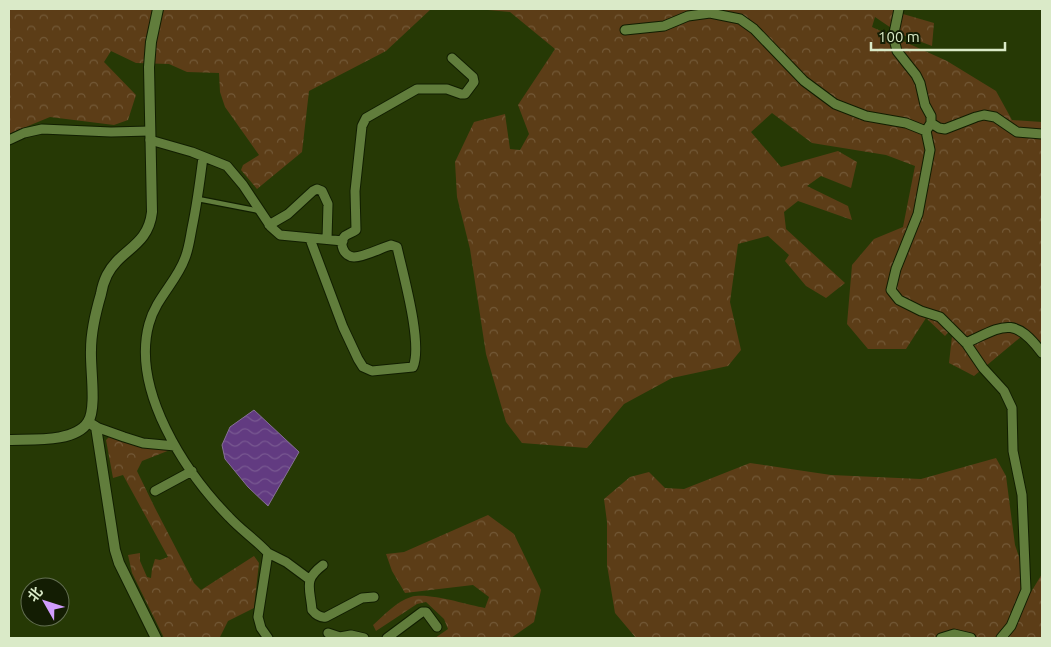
<svg xmlns="http://www.w3.org/2000/svg" width="1051" height="647" font-family="Ubuntu,'Noto Sans SC',sans-serif">
<defs>
<pattern id="forest-crowns" width="20" height="18" patternUnits="userSpaceOnUse" patternTransform="scale(1.25)"><rect width="20" height="18" fill="#5c3d17"/><path d="M2 6a3 3 0 1 1 6 0M12 15a3 3 0 1 1 6 0" fill="none" stroke="#735937"/></pattern>
<pattern id="water-waves" width="16" height="10" patternUnits="userSpaceOnUse" patternTransform="scale(1.25)"><rect width="16" height="10" fill="#623b81"/><path d="M0 5q4-4 8 0t8 0" fill="none" stroke="#785891"/></pattern>
</defs>
<rect width="100%" height="100%" fill="#263905"/>
<path fill="url(#forest-crowns)" d="M9 9H431L386 51 309 91 302 152 257 189 241 170 243 165 259 155 225 107 220 92 219 73 187 72 169 64 136 63 111 51 104 62 136 95 128 120 114 125 50 117 9 134Z
M477 9H903V14L934 23 932 46 900 34 875 17 872 27 947 61 996 91 1012 120 1042 122V344L1039 340 1022 336 974 376 949 363 953 327 945 336 926 318 906 349H868L847 324 852 265 874 239 903 227 915 166 886 155 812 143 772 113 751 132 781 167 838 151 857 162 851 188 821 176 807 186 848 206 852 220 798 201 784 212 786 229 845 283 826 298 806 286 785 261 789 255 768 236 738 244 730 302 741 350 728 366 672 378 624 404 587 448 522 443 506 422 486 354 470 249 457 197 455 162 474 122 505 114 510 149 520 150 529 134 518 105 555 49 510 12Z
M109 437 134 445 170 450 142 461 137 471 155 508 194 583 201 590 254 556 259 563 254 608 228 621 220 637 221 638H164L132 573 128 555 140 553V561L147 577 151 578 152 569 155 559 160 560 168 557 123 475 113 478 106 440Z
M996 458 1006 476 1015 545 1031 592 1042 574V638H636L615 613 607 565V522L604 499 630 477 649 472 665 488 684 489 750 463 831 475 921 479Z
M488 515 514 534 541 590 534 622 511 638H435L448 629 444 619 426 602 417 604 376 631 373 625C383 616 397 601 411 597 428 592 467 605 485 608L489 597 473 585 405 593 392 571 386 554 404 552Z"/>
<path fill="url(#water-waves)" stroke="#867096" d="M254 410 299 452 268 506 248 487 225 459 222 445 230 427Z"/>
<g fill="none" stroke-linecap="round" stroke-linejoin="round">
<g stroke="#111e00" stroke-width="7">
<path id="service" d="M198 199 260 211"/>
</g>
<g stroke="#111e00" stroke-width="11">
<path id="minor" d="M899 9 894 33 895 43 897 51 916 75 920 83 925 105 931 116V123L926 131
M625 30 664 26 688 16 710 13 740 19 754 29 804 81 835 104 866 116 906 123 926 131 930 150 918 214 896 269 891 290 899 300 921 311 940 317 966 343 983 368 1004 391 1012 408 1013 451 1022 495 1026 590 1011 626 1001 638
M931 123 939 128 945 129 976 117 984 115 995 117 1017 132 1042 134
M9 140 24 133 42 129 111 132 150 131
M150 140 192 152 227 166 243 185 271 227 280 235 343 241
M203 157C200 181 197 204 192 228 190 238 189 248 185 258 177 281 156 298 149 324 131 390 185 472 229 517 241 530 256 540 268 553L258 617 261 628 268 638
M269 225 288 214 313 191 317 189 322 191 328 204 327 239
M310 239 343 327 358 359 363 367 372 371 413 367C423 344 403 274 397 247L391 245C381 248 364 257 354 257 344 257 338 243 345 236 348 234 353 232 356 230L355 191 362 126 366 118 417 89H447L461 94H465L474 82 473 77 452 58
M966 343C1003 326 1014 315 1042 353
M96 427 124 437 143 443 175 446
M155 491 192 471
M268 553 286 562 309 579
M323 565C303 580 310 587 312 610 316 615 320 618 326 617L362 598 374 597
M328 633 340 637 351 635 364 638
M387 638 422 612H426L437 627
M941 638 954 634 971 638"/>
</g>
<g stroke="#111e00" stroke-width="12">
<path id="tertiary" d="M88 422 96 427 115 550 119 563 156 638
M9 440C31 439 75 443 88 422 97 408 90 368 91 350 91 332 96 311 101 294 102 288 104 281 107 275 120 249 148 247 152 212L149 67 151 42 158 9"/>
</g>
<use href="#service" stroke="#617d3c" stroke-width="4.5"/>
<use href="#minor" stroke="#617d3c" stroke-width="9"/>
<use href="#tertiary" stroke="#617d3c" stroke-width="10"/>
</g>
<rect width="1051" height="647" fill="none" stroke="#daeac8" stroke-width="20"/>
<g transform="translate(45 602) rotate(309)"><circle r="24" fill="#131d03" stroke="#636f52"/>
<path d="M0-4L9 19L0 12L-9 19Z" fill="#d19dfe"/>
<text y="-8" font-size="14" font-weight="bold" text-anchor="middle" fill="#daeac8">北</text>
</g>
<path d="M871 42v8h134v-8" fill="none" stroke="#daeac8" stroke-width="2.5"/>
<text x="878" y="42" font-size="15" fill="#daeac8" stroke="#131d03" stroke-width="4" paint-order="stroke">100 m</text>
</svg>
